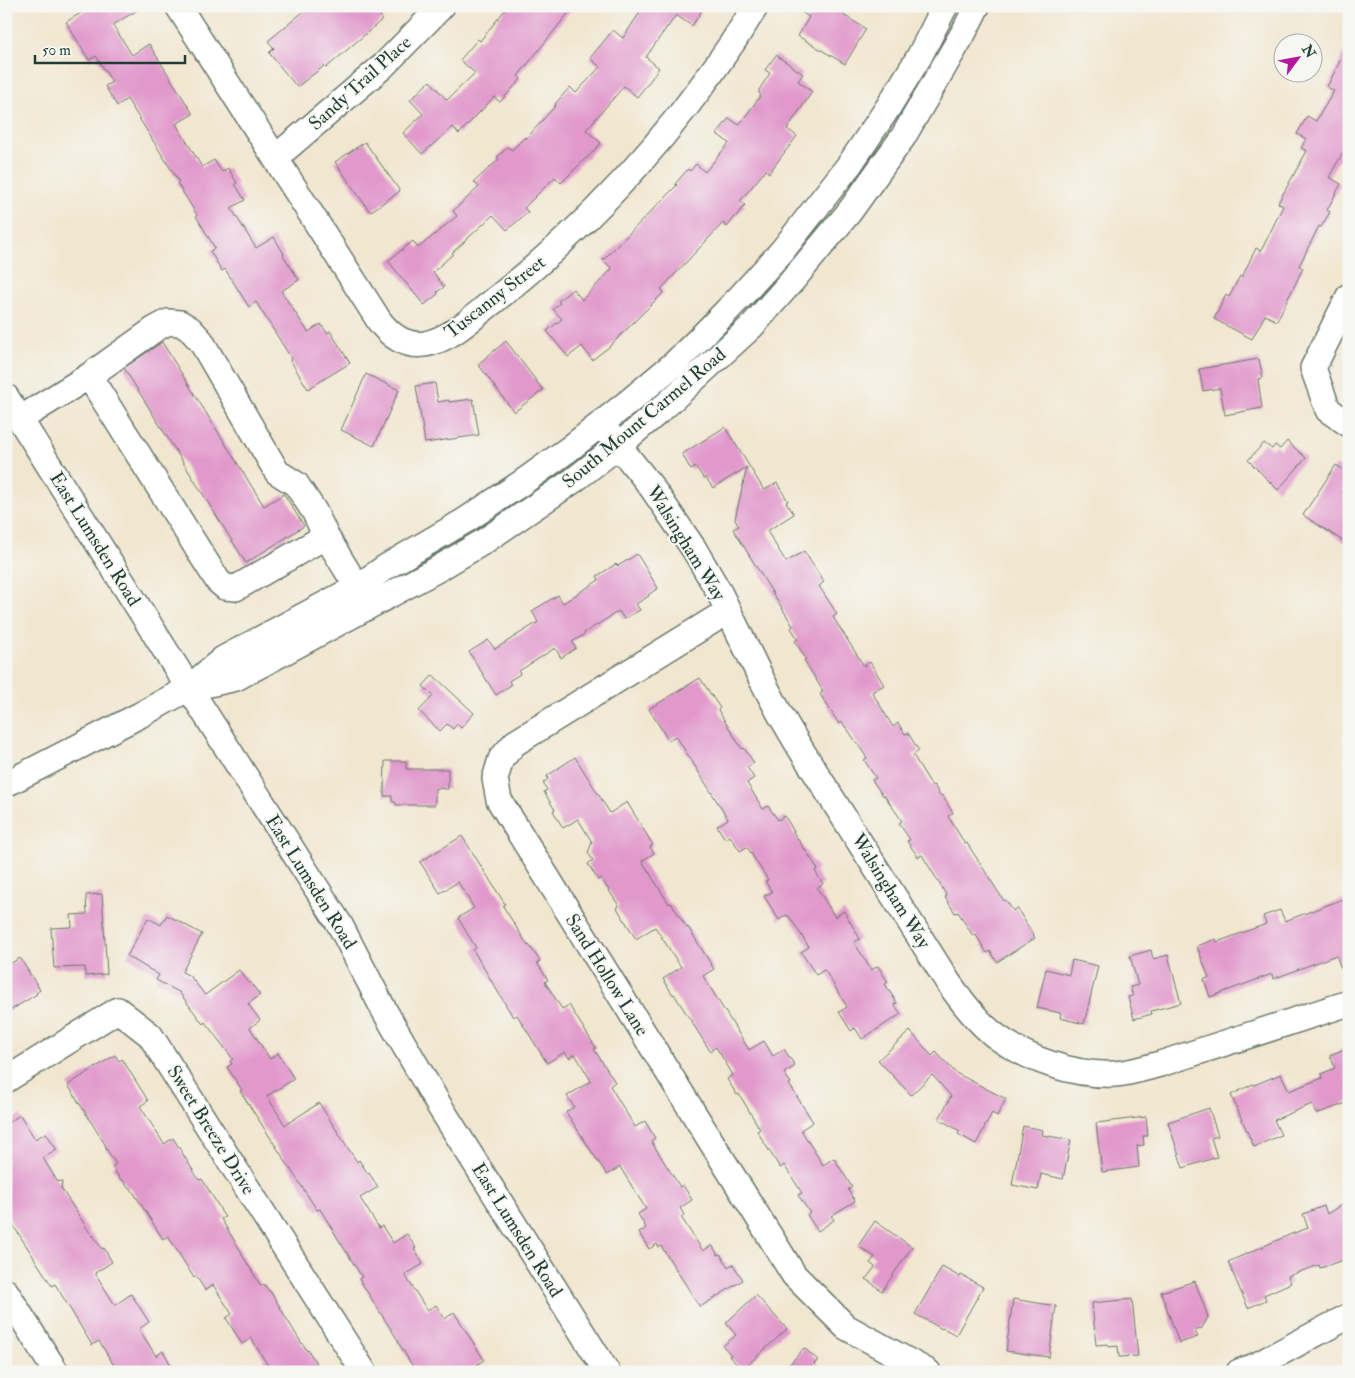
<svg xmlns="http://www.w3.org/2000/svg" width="1355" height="1378" font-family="'IM FELL Double Pica',serif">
<rect width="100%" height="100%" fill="#f6f6f2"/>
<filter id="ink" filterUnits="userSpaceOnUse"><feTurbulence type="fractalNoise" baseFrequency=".02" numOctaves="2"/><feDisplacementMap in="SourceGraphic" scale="10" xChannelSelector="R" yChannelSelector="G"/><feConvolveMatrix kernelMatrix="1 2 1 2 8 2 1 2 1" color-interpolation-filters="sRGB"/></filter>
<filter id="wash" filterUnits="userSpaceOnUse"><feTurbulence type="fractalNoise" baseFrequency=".0096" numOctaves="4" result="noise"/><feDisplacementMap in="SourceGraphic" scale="20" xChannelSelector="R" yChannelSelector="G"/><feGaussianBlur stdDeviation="1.12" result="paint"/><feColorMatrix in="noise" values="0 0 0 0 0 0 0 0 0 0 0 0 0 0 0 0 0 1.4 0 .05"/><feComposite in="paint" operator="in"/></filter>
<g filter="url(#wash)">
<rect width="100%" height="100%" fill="#f1e6cf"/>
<g id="blocks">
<path fill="#e199cc" d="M92 6H144L113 25 132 55 149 44 193 114 176 124 202 167 214 160 222 172 228 168 237 183 235 184 245 200 231 208 256 248 274 237 284 254 283 255 299 280 281 291 308 332 321 324 327 333 330 331 350 363 308 389 290 360 291 358 256 302 249 307 225 269 222 271 210 251 215 248 196 216 197 215 177 183 179 182 127 99 117 106 105 86 112 82 96 56 89 60 66 22Z
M310 6H372L383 19 326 68 324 66 297 87 269 53 274 48 268 41Z
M508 6H574L518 76 521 79 500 102 494 97 459 134 453 127 422 154 403 133 423 114 410 100 430 81 447 100 475 73 460 60 478 39 480 41Z
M644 6H705L692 26 676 15 668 27H667L646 57 659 68 649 82 637 97 624 86 586 130 601 143 587 158H586L561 183 555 177 524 208 528 212 507 230 493 215 452 253 453 254 433 272 444 287 437 292 438 294 424 305 388 261 413 241 418 248 457 216 453 211 479 187 474 182 499 159 497 157 508 147 512 150 525 137 526 139 556 105 555 104 570 87 576 93 600 67 590 58 613 30 623 38Z
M792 6H829L866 29 845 64 798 36 809 17Z
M1349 43V142L1329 177 1341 184 1327 210 1330 212 1321 227 1319 226 1299 266 1303 268 1277 321 1265 315 1252 339 1214 319 1226 295 1229 297 1240 276 1242 277 1256 248 1261 251 1283 206 1278 203 1307 151 1301 148 1306 139 1297 134 1307 116 1316 121 1334 91 1327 87Z
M776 55 803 74 798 81 812 92 787 129 797 136 769 173 766 170 740 201 745 205 727 227 723 223 661 289 664 292 609 347 592 360 582 346 568 357 547 331 562 319 553 309 560 303 558 301 573 289 582 300 612 269 603 260 677 185 675 184 688 169 690 171 696 164 705 172 729 143 717 134 729 118 739 125 761 95 759 93V90L770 73 765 70Z
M365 142 400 191 370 212 335 162Z
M506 341 543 390 514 412 478 364Z
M162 342 264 506 284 494 304 526 246 563 124 368Z
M1259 359 1263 378 1258 379 1262 408 1225 415 1220 388 1203 391 1199 369Z
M366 374 399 390 374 446 341 430Z
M435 383 438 402 449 400V402L473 399 479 435 425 443 416 386Z
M725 427 764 490 777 483 788 501 786 502 794 514 767 531 786 562 804 551 824 582 819 586 837 614 833 617 864 666 870 662 884 685 872 692 893 727 898 723 905 734 908 733 919 751 913 755 932 786 934 785 940 796 942 795 953 813 948 816 965 844 967 843 1004 901 1006 900 1013 911 1017 908 1035 938 997 962 990 951 987 953 976 935 973 936 958 912 955 913 945 897 947 896 922 855 918 857 907 841 910 840 899 823 902 821 884 795 883 796 872 780 876 778 864 760 867 758 846 727H845L842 722 839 724 820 694 823 691 804 660 806 659 795 641 798 639 791 628 793 626 733 529 739 526 735 519 747 467 713 488 706 478 704 479 696 467 691 470 682 454Z
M1287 441 1306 458 1278 490 1248 460 1264 443 1272 449 1275 445 1280 449Z
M1336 465 1349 473V480L1342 491 1349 495V545L1303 515Z
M637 554 658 588 648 595 649 596 636 604 640 610 624 619 619 611 584 633 585 634 572 642 576 648 561 658 555 648 519 671 520 674 509 681 511 685 496 695 469 652 488 640 495 649 538 622 532 611 558 595 563 603 599 580 597 576 616 564 618 566Z
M433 675 474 713 461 728 457 724 453 729 447 724 440 731 419 711 433 696 423 686Z
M700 678 720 708 718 710 742 749 744 748 754 763 747 767 754 778 747 783 763 809 768 806 778 820 785 816 794 832H793L818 869 815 871 823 884 817 888 835 917 844 911 860 939 854 942 871 970 878 966 888 982 885 984 897 1003 894 1004 901 1014 862 1039 855 1028 851 1031 839 1012 847 1007 826 972 824 970 816 975 801 952 809 947 789 916H787L786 915 779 920 764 896 772 892 765 881 768 880 747 847 740 851 730 836 725 839 717 826 728 819 676 736 668 740 649 709Z
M575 757 610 813 627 802 653 845 650 847 654 853 642 861 669 904 671 903 687 928 688 927 714 969 703 976 749 1050 764 1041 773 1056 784 1049 795 1066 784 1073 791 1083 789 1084 813 1122 801 1130 823 1165 834 1158 852 1187 848 1190 855 1201 831 1216 834 1220 818 1231 807 1215 810 1213 798 1195 802 1193 784 1165 780 1168 757 1131 760 1129 739 1094 737 1095 727 1079 733 1075 716 1047 710 1051 674 994 673 995 663 979 681 967 655 927 636 939 617 908 619 906 601 878 598 880 588 864 593 860 588 853 592 842 578 819 563 828 553 811 555 810 544 792 547 790 543 783 548 779 547 776Z
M385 761H406V769H448V789L435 788V805H396V803L392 801V796H384Z
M462 836 505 904 503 906 528 946 529 945 540 961 537 963 548 980 545 982 562 1009 569 1005 596 1048 594 1049 615 1082 610 1086 635 1127 645 1121 655 1138 651 1141 680 1187 683 1185 692 1200 680 1208 684 1215 681 1217 703 1251 712 1245 718 1255 720 1254 728 1267 733 1264 743 1280 700 1307 661 1246 658 1247 657 1244 649 1249 639 1233 646 1228 638 1214 646 1209 620 1167 607 1175 566 1112 574 1107 567 1096 591 1081 575 1054 569 1058 565 1052 547 1063 517 1015 513 1017 473 950 476 948 458 918 474 908 458 882 440 893 420 862Z
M102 894 107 974 85 976V967L54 968 51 928 72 927 71 915 87 914 86 895Z
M1343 899 1344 903 1349 901V984H1347L1336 955 1273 979 1272 974 1210 997 1204 979 1209 978 1197 946 1216 939 1217 942 1266 924 1263 916 1280 910 1285 921Z
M167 915 202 934 182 972 190 976 205 995 239 970 249 983 250 982 260 995 248 1004 260 1020 250 1028 270 1059 278 1053 294 1079 267 1096 285 1125 319 1103 357 1162 359 1160 368 1174 369 1173 378 1187 360 1198 379 1228 382 1226 393 1243 407 1234 416 1248 414 1249 423 1264 405 1275 427 1310 436 1305 445 1319 454 1312 484 1360 466 1372H416L398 1342H399L359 1279 362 1277 337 1237 320 1209 317 1210 240 1091 242 1090 227 1067 232 1064 230 1061 233 1059 205 1022 203 1024 179 992 156 980 159 975 127 956 148 918 161 925Z
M1151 950 1153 959 1168 955 1181 1003 1151 1011 1152 1014 1134 1019 1128 997 1133 996 1130 987 1138 985 1130 956Z
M20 958 40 990 36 993 37 994 6 1013V966Z
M1072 960 1098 966 1084 1024 1060 1018 1061 1013 1037 1008 1046 969 1069 975Z
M910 1031 932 1056 936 1052 956 1073 1006 1099 997 1116 992 1113 976 1144 958 1134 960 1131 939 1119 951 1096 932 1075 911 1095 878 1060Z
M1349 1047V1102L1316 1114 1312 1104 1274 1120 1281 1135 1254 1147 1231 1095 1253 1084 1254 1085 1281 1074 1289 1091 1322 1078 1321 1074 1335 1068 1330 1055Z
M115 1055 119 1061 122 1059 144 1094 148 1101 140 1106 164 1144 173 1138 199 1180 202 1179 221 1210H220L225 1217 221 1219 242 1253H241L261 1286 264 1284 269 1291H270L302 1344H303L307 1351 308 1350 318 1366 308 1372H272L251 1338 242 1344 226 1318 232 1314 213 1285 205 1290 196 1276 194 1278 168 1236 163 1239 130 1187 128 1188 122 1179 121 1180 112 1167 116 1164 105 1147 106 1146 68 1085Z
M1209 1108 1218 1136 1211 1138 1217 1157 1183 1168 1168 1122Z
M20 1115 35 1139 46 1133 57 1150 43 1158 57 1181 62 1182 61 1188 92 1236 93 1235 102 1249 104 1248 112 1262 95 1273 115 1305 131 1294 149 1322 139 1329 156 1356 163 1351 175 1372H118L99 1341 92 1345 55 1284 52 1286 6 1214V1124Z
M1146 1117 1148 1136H1143L1144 1145 1137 1146 1139 1167 1102 1172 1096 1123Z
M1023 1126 1043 1130 1042 1135 1071 1140 1063 1179 1041 1174 1038 1190 1012 1185Z
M1349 1200V1258L1320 1268 1319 1265 1288 1276 1291 1283 1264 1295 1266 1300 1248 1308 1228 1262 1289 1235 1308 1228 1303 1214 1324 1206 1327 1214Z
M875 1221 912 1247 882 1291 866 1279 875 1267 870 1263 875 1257 858 1246Z
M942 1267 960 1277 961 1275 983 1287 956 1335 943 1328 942 1329 915 1314Z
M1195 1281 1208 1317 1202 1328 1195 1331 1198 1337 1179 1343 1161 1292Z
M756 1295 787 1329 742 1370 729 1356 731 1355 723 1346 736 1335 726 1323Z
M1013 1299 1056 1306 1049 1357 1006 1351Z
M1132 1299 1138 1356 1119 1357 1118 1346 1108 1347V1344L1096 1345 1092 1303Z
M804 1348 818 1360 814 1364 822 1372H783Z"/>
</g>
</g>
<g filter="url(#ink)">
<use href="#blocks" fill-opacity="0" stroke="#68786a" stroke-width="1"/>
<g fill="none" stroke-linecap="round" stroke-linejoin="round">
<g stroke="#68786a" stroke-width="28">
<path id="minor" d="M178 6 380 322C391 336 406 347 425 344 452 339 474 316 495 300 598 218 687 118 756 6
M275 158 383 66 442 6
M1349 296 1313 368 1328 410 1349 424
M89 376 218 581 225 587 236 588 326 536
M6 397 189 688 340 925 384 1010 440 1107 607 1372
M20 419 89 376 155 329 168 322 180 323 190 329 201 341 277 472 296 484 314 511 326 536 357 587
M601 424 650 485 694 549 719 592 762 680 780 714 800 748 948 982C961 1000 975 1019 993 1034 1026 1059 1073 1076 1115 1074 1130 1073 1145 1068 1160 1064L1349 1003
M728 611 515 743 501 759 495 779 499 800 794 1275 846 1327 928 1372
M191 688 236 678 436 570 483 542 574 480 618 446 665 406 752 326 792 281 850 211 903 137 964 32 977 6
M6 784 140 715 189 688 223 659 357 587 386 567 466 520 523 482 569 449 631 400 675 363 713 325 741 296 782 251 850 164 887 109 919 57 945 6
M6 1080 118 1010 150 1035 364 1372
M6 1292 56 1372
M1239 1372 1257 1365 1349 1316"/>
</g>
<use href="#minor" stroke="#fff" stroke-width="25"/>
</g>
</g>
<g text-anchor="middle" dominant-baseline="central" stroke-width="4" stroke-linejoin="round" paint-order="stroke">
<g font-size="19" fill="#1f3d34" stroke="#f6f6f2">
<text transform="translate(360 83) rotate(-42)">Sandy Trail Place</text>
<text transform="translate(495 297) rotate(-38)">Tuscanny Street</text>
<text transform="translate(644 418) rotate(-40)">South Mount Carmel Road</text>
<text transform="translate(95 539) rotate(58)">East Lumsden Road</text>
<text transform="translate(686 543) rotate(58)">Walsingham Way</text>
<text transform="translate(311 882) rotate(58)">East Lumsden Road</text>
<text transform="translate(891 891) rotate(58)">Walsingham Way</text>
<text transform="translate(607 975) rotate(58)">Sand Hollow Lane</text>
<text transform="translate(211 1130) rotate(58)">Sweet Breeze Drive</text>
<text transform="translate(517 1230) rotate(58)">East Lumsden Road</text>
</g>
</g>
<rect width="1355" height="1378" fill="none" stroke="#f6f6f2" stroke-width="25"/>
<g transform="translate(1298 58) rotate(58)"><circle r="24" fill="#f6f6f2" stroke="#a0aca6"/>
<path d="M0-4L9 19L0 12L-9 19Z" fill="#b5179e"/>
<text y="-8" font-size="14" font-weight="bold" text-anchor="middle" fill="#1f3d34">N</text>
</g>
<path d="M35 55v8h150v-8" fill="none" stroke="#1f3d34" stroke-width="2.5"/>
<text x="42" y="55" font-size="15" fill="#1f3d34" stroke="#f6f6f2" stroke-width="4" paint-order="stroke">50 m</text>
</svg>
